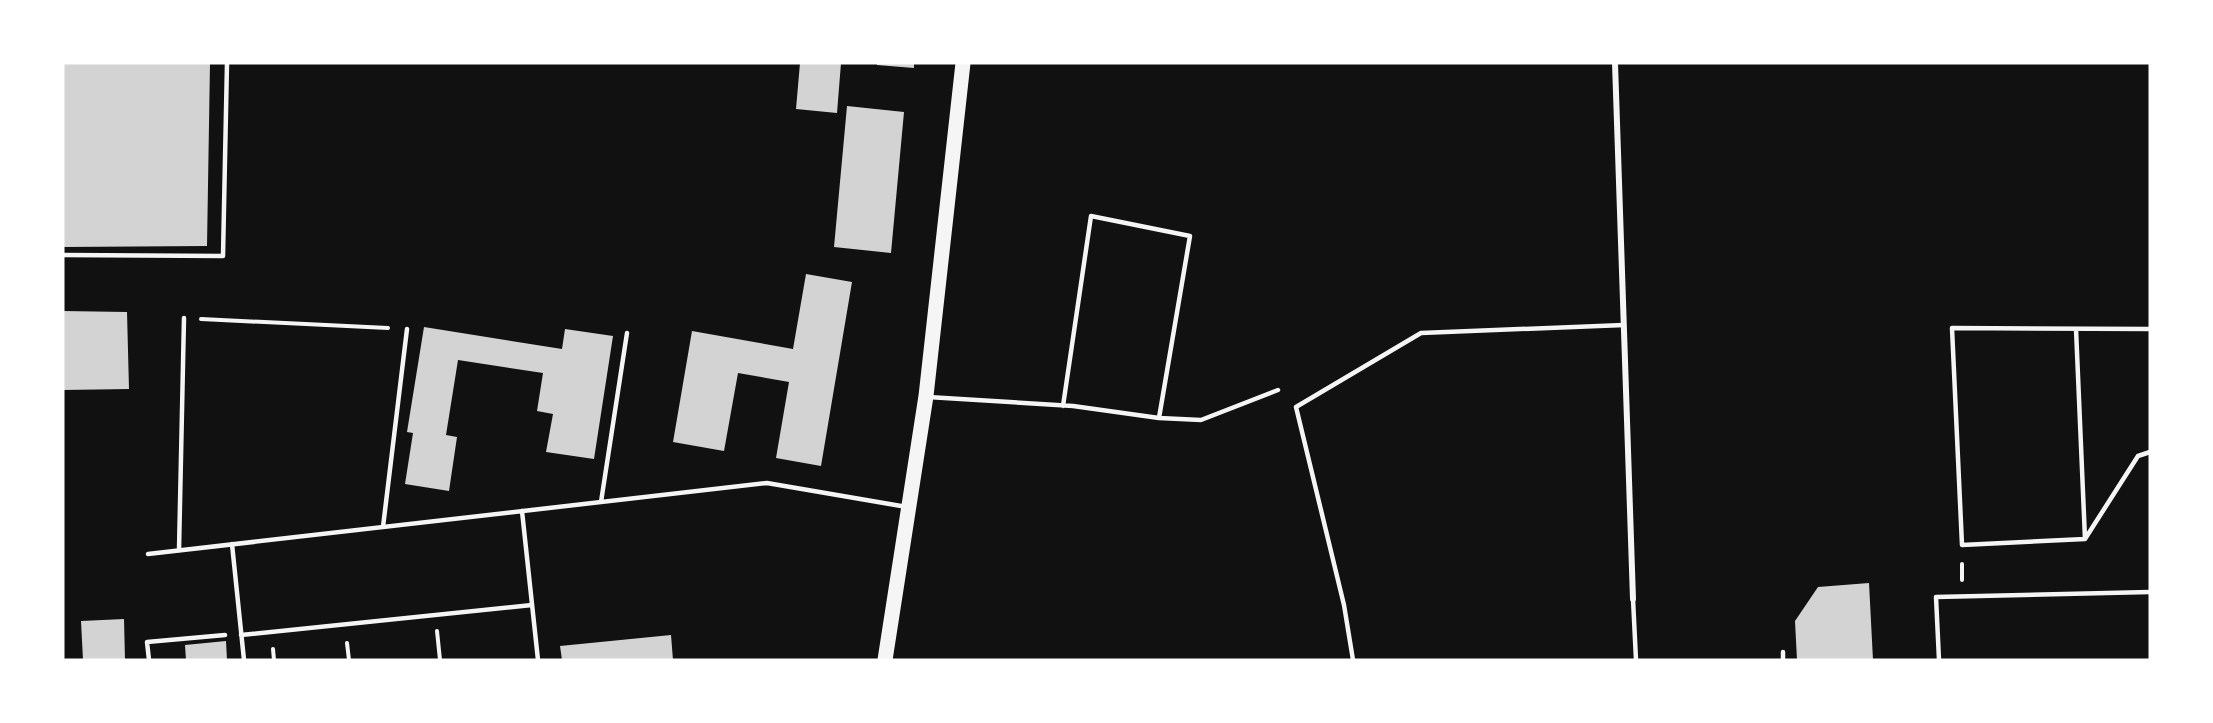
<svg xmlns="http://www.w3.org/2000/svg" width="2213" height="723" font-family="'Work Sans',sans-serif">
<rect width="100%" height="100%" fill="#111"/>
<path fill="#d3d3d3" d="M63 63H210L207 246 63 247Z
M800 63H841L837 113 796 109Z
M877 63H914V68L877 65Z
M847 106 904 112 891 253 834 247Z
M806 274 852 282 821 466 776 458 789 382 738 373 724 451 673 442 692 331 793 349Z
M63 311 127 312 129 389 63 390Z
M424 327 562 349 565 329 613 336 594 459 546 452 553 414 537 411 543 373 458 360 446 435 457 437 449 491 405 484 413 433 407 432Z
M1869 583 1873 660H1797L1795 621 1818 587Z
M124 619 125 660H83L81 621Z
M671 635 673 660H562L560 646Z
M226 641 227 660H186L185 645Z"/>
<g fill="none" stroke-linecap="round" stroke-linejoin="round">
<path stroke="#f5f5f5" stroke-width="4" d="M201 319 388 328
M1962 580V564
M437 631 440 660
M347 643 349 660
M273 649 274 660"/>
<path stroke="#f5f5f5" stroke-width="4.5" d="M63 255 223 256 227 63
M2076 329 2085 539
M2150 329 1952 328 1962 545 2085 539 2138 456 2150 452
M928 397 1073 406 1159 418 1201 420 1278 390
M1063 406 1091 216 1190 236 1159 418
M601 502 627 333
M522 511 538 660
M383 527 407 329
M232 544 244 660
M179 550 184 318
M148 554 767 483 907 507
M1633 599 1636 660
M241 635 532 605
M1783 652V660
M149 660 147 642 225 635
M1353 660 1344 605 1296 407 1421 333 1624 325
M1939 660 1936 597 2150 592"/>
<path stroke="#f5f5f5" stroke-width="6" d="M1615 63 1633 599"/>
<path stroke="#f5f5f5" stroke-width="15" d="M885 660 926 396 963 63"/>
</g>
<rect width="2213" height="723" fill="none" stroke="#ffffff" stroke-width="129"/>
</svg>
